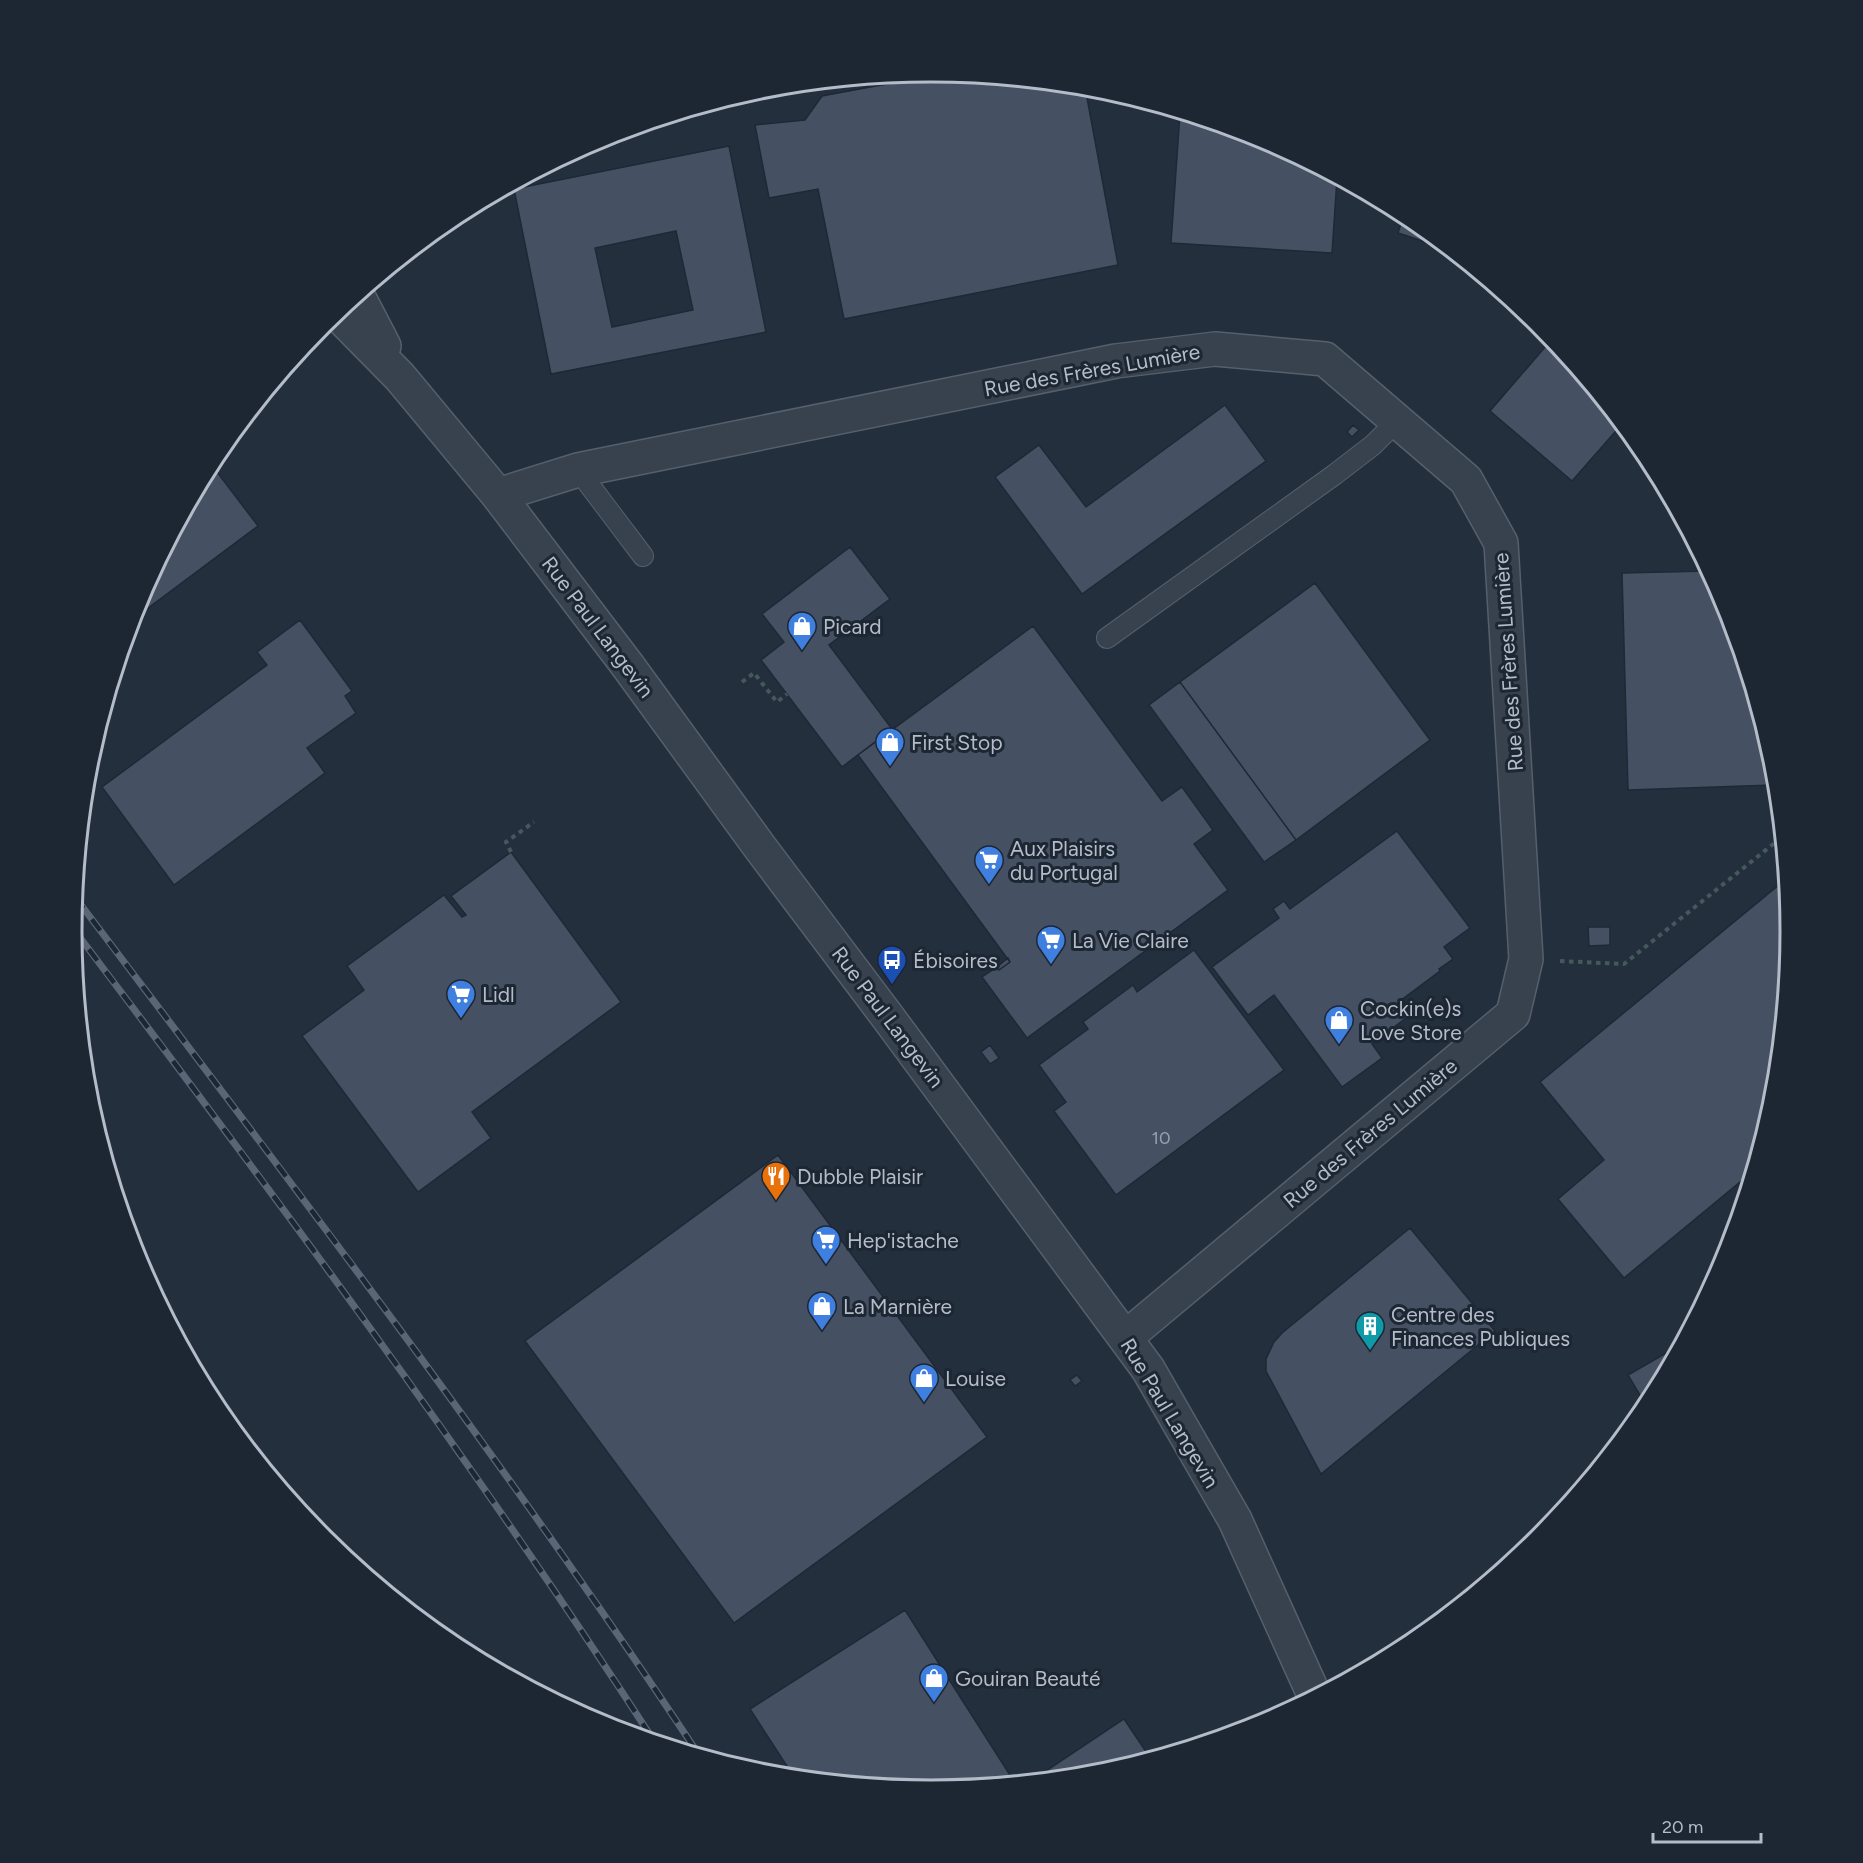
<svg xmlns="http://www.w3.org/2000/svg" width="1863" height="1863" font-family="Figtree,sans-serif">
<rect width="100%" height="100%" fill="#242f3e"/>
<path fill="#455162" stroke="#1f2835" stroke-width="1.5" fill-rule="evenodd" d="M946 73 1085 87 1118 265 844 319 818 189 769 198 755 125 805 120 822 96Z
M1180 113 1261 138 1337 178 1332 253 1171 243Z
M729 146 766 332 551 374 514 189ZM676 231 693 310 612 327 595 248Z
M1404 214 1409 217 1450 250 1398 233Z
M1552 339 1622 424 1572 481 1490 411Z
M1225 405 1266 461 1082 594 995 477 1039 445 1086 507Z
M1353 425 1359 430 1352 437 1347 432Z
M211 464 258 526 132 620 138 602Z
M850 547 890 599 829 645 892 729 842 767 761 660 784 642 762 614Z
M1709 571 1726 603 1772 756 1773 785 1628 790 1622 573Z
M1315 583 1430 740 1296 840 1180 682Z
M300 620 352 691 345 696 356 713 307 748 325 773 174 885 102 787 267 665 257 652Z
M1033 626 1162 801 1182 787 1213 830 1194 844 1228 890 1027 1038 982 977 997 967 999 970 1010 962 858 755Z
M1180 682 1296 840 1264 862 1149 705Z
M1397 831 1470 928 1444 947 1453 959 1439 969 1440 971 1400 1001 1410 1015 1372 1044 1382 1058 1342 1087 1274 995 1248 1015 1212 967 1279 918 1273 909 1284 901 1290 909Z
M511 852 621 1002 472 1112 491 1138 418 1192 302 1036 364 990 347 966 444 895 462 917 466 915 451 896Z
M1786 879 1791 932 1774 1100 1752 1172 1624 1278 1558 1199 1604 1160 1540 1082Z
M1588 927H1610V945L1589 946Z
M1194 950 1284 1070 1116 1195 1054 1111 1066 1102 1039 1065 1088 1029 1083 1022 1133 985 1137 992Z
M1008 958 1010 962 999 970 997 967Z
M990 1045 999 1058 990 1064 981 1052Z
M778 1155 987 1437 734 1623 525 1341Z
M1410 1228 1495 1331 1321 1474 1266 1371V1359L1274 1342 1282 1333Z
M1680 1345 1647 1407 1628 1375Z
M1077 1375 1082 1381 1075 1386 1070 1380Z
M905 1610 950 1681 1015 1783 931 1791 794 1777 750 1709Z
M1124 1719 1151 1759 1099 1775 1031 1781Z"/>
<g fill="none" stroke-linecap="round" stroke-linejoin="round">
<g stroke="#565f6c" stroke-width="22">
<path id="service" d="M578 470 643 556
M1107 638 1334 475 1373 445 1397 421"/>
</g>
<g stroke="#565f6c" stroke-width="36">
<path id="minor" d="M358 296 384 346
M337 313 400 377 498 495 628 666 759 846 887 1016 1148 1369 1235 1520 1315 1697
M498 495 578 470 1116 361 1215 349 1325 359 1466 480 1501 543 1526 959 1513 1014 1125 1338"/>
</g>
<path stroke="#44595c" stroke-width="4" stroke-dasharray="4.5 4.5" stroke-linecap="butt" d="M742 682 754 673 777 702 787 694
M511 852 506 842 534 822
M1560 961 1624 964 1782 837"/>
<use href="#service" stroke="#38414e" stroke-width="20"/>
<use href="#minor" stroke="#38414e" stroke-width="33"/>
<g stroke="#5a6575" stroke-width="7">
<path id="rail" d="M75 897C288 1179 504 1460 699 1755
M72 927C273 1193 473 1461 654 1741"/>
</g>
<use href="#rail" stroke="#1d2633" stroke-width="4.5" stroke-dasharray="14" stroke-linecap="butt"/>
</g>
<defs>
<g id="shop-pin" transform="scale(1.5)"><path d="M0 17L-7.5 6A9.5 9.5 0 1 1 7.5 6Z" fill="#3f7fe0" stroke="#1d2633"/><path d="M-5-2.5h2.3a2.7 3.5 0 0 1 5.4 0H5L5.5 6h-11ZM-1.5-2.5h3a1.5 2.3 0 0 0-3 0Z" fill="#fff"/></g>
<g id="supermarket-pin" transform="scale(1.5)"><path d="M0 17L-7.5 6A9.5 9.5 0 1 1 7.5 6Z" fill="#3f7fe0" stroke="#1d2633"/><path d="M-6-5.5h2.5l.6 2H6L4.5 2H-2.5L-4.4-4H-6ZM-1.5 3.2a1.3 1.3 0 1 0 .1 0ZM3 3.2a1.3 1.3 0 1 0 .1 0Z" fill="#fff"/></g>
<g id="bus-pin" transform="scale(1.5)"><path d="M0 17L-7.5 6A9.5 9.5 0 1 1 7.5 6Z" fill="#1a4fb4" stroke="#1d2633"/><path d="M-5-6H5V4H4V6H2V4H-2V6H-4V4H-5ZM-3.5-4V0h7V-4ZM-3.5 1.2v1.5H-2V1.2ZM2 1.2v1.5H3.5V1.2Z" fill="#fff"/></g>
<g id="restaurant-pin" transform="scale(1.5)"><path d="M0 17L-7.5 6A9.5 9.5 0 1 1 7.5 6Z" fill="#e8710a" stroke="#1d2633"/><path d="M-5-6h1v4h1v-4h1v4h1v-4h1v5L-1.5 .5V6h-2V.5L-5-1ZM5-6V6H3V1.5H1.5Q1.5-4 5-6Z" fill="#fff"/></g>
<g id="building-pin" transform="scale(1.5)"><path d="M0 17L-7.5 6A9.5 9.5 0 1 1 7.5 6Z" fill="#0f9aa8" stroke="#1d2633"/><path d="M-4-6H4V6H1V3H-1V6H-4ZM-2.5-4.3h1.7v1.8h-1.7ZM.8-4.3h1.7v1.8H.8ZM-2.5-1h1.7V.8h-1.7ZM.8-1h1.7V.8H.8Z" fill="#fff"/></g>
</defs>
<g fill-rule="evenodd">
<use href="#shop-pin" x="802" y="626"/>
<use href="#shop-pin" x="890" y="742"/>
<use href="#supermarket-pin" x="989" y="860"/>
<use href="#supermarket-pin" x="1051" y="940"/>
<use href="#bus-pin" x="892" y="960"/>
<use href="#supermarket-pin" x="461" y="994"/>
<use href="#shop-pin" x="1339" y="1020"/>
<use href="#restaurant-pin" x="776" y="1176"/>
<use href="#supermarket-pin" x="826" y="1240"/>
<use href="#shop-pin" x="822" y="1306"/>
<use href="#building-pin" x="1370" y="1326"/>
<use href="#shop-pin" x="924" y="1378"/>
<use href="#shop-pin" x="934" y="1678"/>
</g>
<g text-anchor="middle" dominant-baseline="central" stroke-width="6" stroke-linejoin="round" paint-order="stroke">
<g font-size="18" fill="#98a1af">
<text x="1161" y="1138">10</text>
</g>
<g font-size="21" fill="#b4bcc9" stroke="#1d2633">
<text transform="translate(1092 370) rotate(-10)">Rue des Frères Lumière</text>
<text transform="translate(598 627) rotate(53)">Rue Paul Langevin</text>
<text transform="translate(1508 662) rotate(-94)">Rue des Frères Lumière</text>
<text transform="translate(888 1017) rotate(53)">Rue Paul Langevin</text>
<text transform="translate(1370 1133) rotate(-40)">Rue des Frères Lumière</text>
<text transform="translate(1170 1413) rotate(59)">Rue Paul Langevin</text>
</g>
<g font-size="21" fill="#b4bcc9" stroke="#1d2633" text-anchor="start">
<text x="823" y="626">Picard</text>
<text x="911" y="742">First Stop</text>
<text x="1010" y="848">Aux Plaisirs<tspan x="1010" dy="24">du Portugal</tspan></text>
<text x="1072" y="940">La Vie Claire</text>
<text x="913" y="960">Ébisoires</text>
<text x="482" y="994">Lidl</text>
<text x="1360" y="1008">Cockin(e)s<tspan x="1360" dy="24">Love Store</tspan></text>
<text x="797" y="1176">Dubble Plaisir</text>
<text x="847" y="1240">Hep'istache</text>
<text x="843" y="1306">La Marnière</text>
<text x="1391" y="1314">Centre des<tspan x="1391" dy="24">Finances Publiques</tspan></text>
<text x="945" y="1378">Louise</text>
<text x="955" y="1678">Gouiran Beauté</text>
</g>
</g>
<path d="M0 0H1863V1863H0ZM82 931a849 849 0 1 1 1698 0a849 849 0 1 1-1698 0Z" fill="#1d2633" fill-rule="evenodd"/>
<path fill="none" stroke="#b4bcc9" stroke-width="3" d="M82 931a849 849 0 1 1 1698 0a849 849 0 1 1-1698 0Z"/>
<path d="M1653 1833v9h108v-9" fill="none" stroke="#b4bcc9" stroke-width="3"/>
<text x="1662" y="1833" font-size="18" fill="#b4bcc9" stroke="#1d2633" stroke-width="4.5" paint-order="stroke">20 m</text>
</svg>
